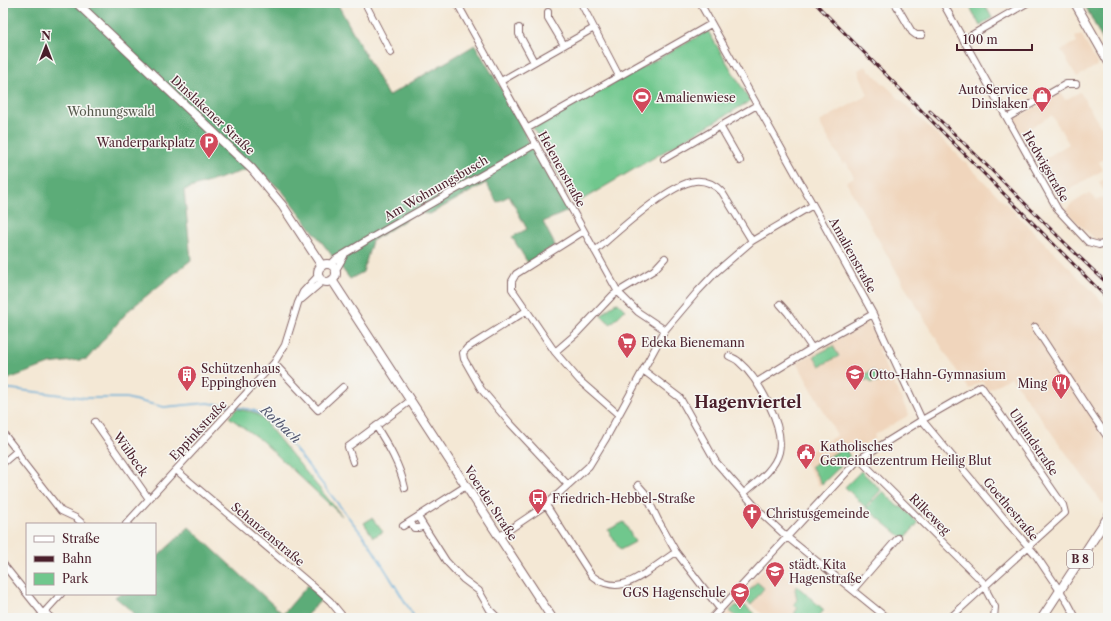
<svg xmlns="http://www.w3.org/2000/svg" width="1111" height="621" font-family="'Libre Caslon Text',serif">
<rect width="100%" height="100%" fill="#f6f6f2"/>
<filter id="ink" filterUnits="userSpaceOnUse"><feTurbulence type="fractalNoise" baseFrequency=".025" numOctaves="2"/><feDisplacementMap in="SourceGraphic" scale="8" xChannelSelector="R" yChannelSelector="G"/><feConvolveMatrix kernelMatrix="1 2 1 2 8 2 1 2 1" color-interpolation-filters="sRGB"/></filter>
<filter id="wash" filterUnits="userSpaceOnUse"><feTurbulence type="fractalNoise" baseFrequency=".012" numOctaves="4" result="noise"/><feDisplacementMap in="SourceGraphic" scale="16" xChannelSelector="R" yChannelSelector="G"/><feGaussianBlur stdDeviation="0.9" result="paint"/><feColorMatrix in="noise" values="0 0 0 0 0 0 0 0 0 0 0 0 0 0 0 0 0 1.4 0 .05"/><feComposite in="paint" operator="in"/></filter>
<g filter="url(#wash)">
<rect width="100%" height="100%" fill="#f4e8d5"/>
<path fill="#f0d5bc" d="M1081 34 1098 65 1077 77 1061 50 1077 42 1075 37Z
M865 66 948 145 1108 307V497L1103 504 1011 377 988 390 982 381 969 389 947 356 908 292 846 182 854 177 846 162 843 164 819 122 868 95 858 70Z
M1080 92 1100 126 1108 122V157L1099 162 1103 170 1056 197 1037 163 1069 144 1052 115 1021 133 1015 122V119L1061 93 1065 100Z
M1108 177V202L1103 205 1108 213V236L1100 240H1096L1069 214 1067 209 1071 204 1086 195 1089 194 1097 200 1106 196 1099 182Z
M867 322 882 349 878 351 909 415 874 435 875 438 848 453 850 457 819 486 802 457 837 435 797 363Z
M770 563 824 610 817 618H767L742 598 749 590 753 580Z
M739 600 759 618H723Z"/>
<path fill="#70c78d" stroke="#5d735c" d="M974 3H984L992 18 980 26 969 5Z
M708 31 750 101 575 204 533 128Z
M618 303 625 310 611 324 601 316 614 304Z
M833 346 839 356 820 366 814 356Z
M873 370 876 375 880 373 884 380 881 382 880 381 876 383 875 381 871 383 868 379 865 381 862 376Z
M237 409 253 412 261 417 342 516 262 441 229 417Z
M841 442 850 457 822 484 811 466 839 451 836 444Z
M861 471 881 490 865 507 845 487Z
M883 491 897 506H901L918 523 904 539 866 508Z
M372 518 383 532 373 537 364 523Z
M624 522 635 542 620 550 608 530Z
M757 582 764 588 751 605 746 601 747 597 746 594Z
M797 586 824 610 817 618H807L802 614 799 618H795V612L798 608 794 605 797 601 795 589Z
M743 604 759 618H738L730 611 735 606H739Z"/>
<path fill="#5cac78" stroke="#536652" d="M3 3H337L388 96 475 45 509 102 528 140 568 211 543 222 555 245 528 263 512 237 527 229 509 196 497 202 486 183 430 214 416 213 372 241 363 272 350 279 283 192 255 167 184 190 191 260 129 310 87 359 49 364 3 381Z
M1084 3H1108V51Z
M189 527 283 614 308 585 322 599 304 618H132L135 614 115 597 119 594H155V559Z"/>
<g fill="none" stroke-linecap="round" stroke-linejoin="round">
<path stroke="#61aad8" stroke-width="1.5" d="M3 388 87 398H126L164 407 207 403 232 406
M236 407 253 410 262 415 295 449 368 542 415 618"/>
</g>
</g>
<g filter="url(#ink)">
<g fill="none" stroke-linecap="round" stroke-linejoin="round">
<g stroke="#866566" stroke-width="8">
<path id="minor" d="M365 3 391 53
M457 3 618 292 638 312 665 330
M581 3 619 76
M700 3 813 205 873 314 922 420 1007 522 1035 554 1068 603 1076 618
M895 3 912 32 916 35H922
M943 3 1058 210 1088 242 1099 245 1108 242
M548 12V18L564 45
M519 28V34L534 62
M963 40 1027 3
M501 81 594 28
M1007 118 1066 84H1076
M720 126 740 161
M528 128 711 24
M664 159 757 105
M584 231 516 274 512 281V289L555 352 580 381 619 415
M595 251C616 233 669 184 695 181 706 180 714 184 722 192L752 241
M330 265 336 259 369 239 536 144
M336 270 344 256
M302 299 323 281
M780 304 788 313 812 348
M526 311 467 348 463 353 464 359 481 389 510 423 568 485
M1035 327 1091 413 1108 438
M555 352 577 333 613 295 654 270 665 258
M729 356C732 358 737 359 739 362 758 378 785 426 779 452 775 469 757 482 744 493
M274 363 318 410 343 387
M643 370 680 398 716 462 761 513 787 537 887 618
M757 382 812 348 873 314
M95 422 149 499
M376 426C388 445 400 465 405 488
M3 433 17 451 22 461 61 511 76 518 83 524
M859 459 986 585 987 592 995 607 994 618
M353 462 348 447 410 401
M3 463 17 451
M176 470 321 593 330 601 344 618
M638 485 645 493 658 520 676 552 720 609
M546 505 591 575C599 582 611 587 623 584 638 581 662 561 676 552
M418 517 446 561 463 579 479 591 490 610 498 618
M411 522 414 528H419L423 526
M126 524 274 363 285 345 298 303 303 292 318 276
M403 526 466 486
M500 536 546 505 589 466 605 440 665 330 698 291 716 272 752 241 813 205
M3 564 43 614
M853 590 898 538
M43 614 48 615 51 618
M39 618 61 594
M712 618 859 459 922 420 981 386 1063 505 1065 513 950 618"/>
</g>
<g stroke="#866566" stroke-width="10">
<path id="major" d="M77 3 252 169 282 205 322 266
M1075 3 1108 61
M318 273a9 9 0 1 1 18 0a9 9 0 1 1-18 0Z
M332 280 552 618
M1042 618 1108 517"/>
</g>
<use href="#minor" stroke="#fff" stroke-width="6"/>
<use href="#major" stroke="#fff" stroke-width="8"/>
<g stroke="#4a1f2b" stroke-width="3">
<path id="rail" d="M815 3 1108 299
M930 111C991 167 1047 228 1108 284"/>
</g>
<use href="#rail" stroke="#f6f6f2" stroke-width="1.5" stroke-dasharray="4.5" stroke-linecap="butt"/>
</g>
</g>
<defs>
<g id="shop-pin" transform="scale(1)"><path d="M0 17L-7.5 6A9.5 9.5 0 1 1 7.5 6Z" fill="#d1495b" stroke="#f6f6f2"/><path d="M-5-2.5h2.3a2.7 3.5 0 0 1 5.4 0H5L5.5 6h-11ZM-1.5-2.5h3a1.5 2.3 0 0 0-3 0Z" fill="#fff"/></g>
<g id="stadium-pin" transform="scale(1)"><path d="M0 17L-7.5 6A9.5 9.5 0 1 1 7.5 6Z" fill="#d1495b" stroke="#f6f6f2"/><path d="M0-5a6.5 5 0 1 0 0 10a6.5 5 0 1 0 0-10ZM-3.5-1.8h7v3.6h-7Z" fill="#fff"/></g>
<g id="parking-pin" transform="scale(1)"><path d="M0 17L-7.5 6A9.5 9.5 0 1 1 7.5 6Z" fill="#d1495b" stroke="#f6f6f2"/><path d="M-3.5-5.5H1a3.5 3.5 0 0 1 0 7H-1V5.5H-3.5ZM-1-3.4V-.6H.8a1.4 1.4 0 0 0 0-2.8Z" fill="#fff"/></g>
<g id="supermarket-pin" transform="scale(1)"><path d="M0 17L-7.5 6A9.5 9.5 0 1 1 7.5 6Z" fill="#d1495b" stroke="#f6f6f2"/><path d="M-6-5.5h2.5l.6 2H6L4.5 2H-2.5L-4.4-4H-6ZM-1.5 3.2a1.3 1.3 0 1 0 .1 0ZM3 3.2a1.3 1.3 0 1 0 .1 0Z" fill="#fff"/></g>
<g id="school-pin" transform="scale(1)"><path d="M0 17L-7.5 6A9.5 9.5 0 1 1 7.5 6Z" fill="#d1495b" stroke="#f6f6f2"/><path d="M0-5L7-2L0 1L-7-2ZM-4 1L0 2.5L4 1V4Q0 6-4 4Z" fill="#fff"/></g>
<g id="building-pin" transform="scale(1)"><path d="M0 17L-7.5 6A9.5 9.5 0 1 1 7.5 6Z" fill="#d1495b" stroke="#f6f6f2"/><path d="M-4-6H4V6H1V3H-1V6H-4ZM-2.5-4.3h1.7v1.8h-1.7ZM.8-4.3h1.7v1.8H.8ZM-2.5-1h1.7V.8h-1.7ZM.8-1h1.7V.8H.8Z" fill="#fff"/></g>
<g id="restaurant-pin" transform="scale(1)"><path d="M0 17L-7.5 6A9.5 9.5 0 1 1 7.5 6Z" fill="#d1495b" stroke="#f6f6f2"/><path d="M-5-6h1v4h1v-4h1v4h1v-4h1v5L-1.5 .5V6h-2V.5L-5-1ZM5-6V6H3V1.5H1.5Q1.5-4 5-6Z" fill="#fff"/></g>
<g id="civic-pin" transform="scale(1)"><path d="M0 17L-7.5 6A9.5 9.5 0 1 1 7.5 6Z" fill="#d1495b" stroke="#f6f6f2"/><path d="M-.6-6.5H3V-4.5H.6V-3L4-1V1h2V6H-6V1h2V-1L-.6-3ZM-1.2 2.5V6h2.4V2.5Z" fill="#fff"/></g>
<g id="bus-pin" transform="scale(1)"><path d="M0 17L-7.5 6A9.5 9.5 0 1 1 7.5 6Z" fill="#d1495b" stroke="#f6f6f2"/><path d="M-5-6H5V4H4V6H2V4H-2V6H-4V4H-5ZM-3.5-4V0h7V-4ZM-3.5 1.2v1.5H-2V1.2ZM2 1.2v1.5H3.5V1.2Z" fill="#fff"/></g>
<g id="church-pin" transform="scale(1)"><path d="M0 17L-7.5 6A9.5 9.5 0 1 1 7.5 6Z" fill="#d1495b" stroke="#f6f6f2"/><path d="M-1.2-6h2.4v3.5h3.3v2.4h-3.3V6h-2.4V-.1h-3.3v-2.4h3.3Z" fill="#fff"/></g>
</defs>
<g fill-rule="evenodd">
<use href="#shop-pin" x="1042" y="96"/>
<use href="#stadium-pin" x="642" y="97"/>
<use href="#parking-pin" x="209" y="142"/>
<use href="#supermarket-pin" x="627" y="342"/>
<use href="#school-pin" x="855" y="374"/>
<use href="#building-pin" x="187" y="375"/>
<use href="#restaurant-pin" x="1061" y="383"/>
<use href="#civic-pin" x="806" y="453"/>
<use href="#bus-pin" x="538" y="498"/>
<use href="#church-pin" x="752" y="513"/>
<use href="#school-pin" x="775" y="571"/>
<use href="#school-pin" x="740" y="592"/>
</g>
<g text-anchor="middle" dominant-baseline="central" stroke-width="3" stroke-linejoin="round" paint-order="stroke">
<rect fill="#f6f6f2" stroke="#7e6067" stroke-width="1" x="1067" y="550" width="26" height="18" rx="3"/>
<g font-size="11" font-weight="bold" fill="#4a1f2b">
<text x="1080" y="559">B 8</text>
</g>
<g font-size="12" fill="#4a1f2b" stroke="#f6f6f2" text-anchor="start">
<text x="1028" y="89" text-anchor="end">AutoService<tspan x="1028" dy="14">Dinslaken</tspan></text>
<text x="656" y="97">Amalienwiese</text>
<text x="195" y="142" text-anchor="end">Wanderparkplatz</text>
<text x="641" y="342">Edeka Bienemann</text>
<text x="201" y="368">Schützenhaus<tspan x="201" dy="14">Eppinghoven</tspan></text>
<text x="869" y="374">Otto-Hahn-Gymnasium</text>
<text x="1047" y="383" text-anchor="end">Ming</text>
<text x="820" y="446">Katholisches<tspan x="820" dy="14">Gemeindezentrum Heilig Blut</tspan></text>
<text x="552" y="498">Friedrich-Hebbel-Straße</text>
<text x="766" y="513">Christusgemeinde</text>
<text x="789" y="564">städt. Kita<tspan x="789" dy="14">Hagenstraße</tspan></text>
<text x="726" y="592" text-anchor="end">GGS Hagenschule</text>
</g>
<g font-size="12" fill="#575a4d" stroke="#f6f6f2">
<text x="111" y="111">Wohnungswald</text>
</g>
<g font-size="12" fill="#4a1f2b" stroke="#f6f6f2">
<text transform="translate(213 115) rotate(43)">Dinslakener Straße</text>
<text transform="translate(1046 166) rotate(60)">Hedwigstraße</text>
<text transform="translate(562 169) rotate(61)">Helenenstraße</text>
<text transform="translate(436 188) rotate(-30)">Am Wohnungsbusch</text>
<text transform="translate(853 255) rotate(61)">Amalienstraße</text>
<text transform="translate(198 430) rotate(-47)">Eppinkstraße</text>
<text transform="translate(1034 442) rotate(56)">Uhlandstraße</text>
<text transform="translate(131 454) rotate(55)">Wülbeck</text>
<text transform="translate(491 503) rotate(57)">Voerder Straße</text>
<text transform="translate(1011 509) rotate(50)">Goethestraße</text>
<text transform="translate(930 514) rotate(45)">Rilkeweg</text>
<text transform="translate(268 534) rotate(40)">Schanzenstraße</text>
</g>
<g font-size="13" font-style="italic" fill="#535770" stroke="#f6f6f2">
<text transform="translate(281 424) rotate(43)">Rotbach</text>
</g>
<g font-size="16" font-weight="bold" fill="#4a1f2b" stroke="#f6f6f2">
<text x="748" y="402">Hagenviertel</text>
</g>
</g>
<rect width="1111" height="621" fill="none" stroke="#f6f6f2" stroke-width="16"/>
<rect x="26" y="523" width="130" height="72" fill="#f6f6f2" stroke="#b1a0a2"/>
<rect x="34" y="536" width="20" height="6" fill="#ffffff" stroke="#b1a0a2"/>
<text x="62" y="543" font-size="12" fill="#4a1f2b">Straße</text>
<rect x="34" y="556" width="20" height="6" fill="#4a1f2b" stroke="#b1a0a2"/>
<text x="62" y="563" font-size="12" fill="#4a1f2b">Bahn</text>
<rect x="34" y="573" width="20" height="12" fill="#70c78d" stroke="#b1a0a2"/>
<text x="62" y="583" font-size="12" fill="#4a1f2b">Park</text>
<g transform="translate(46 46)" stroke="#f6f6f2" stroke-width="3" paint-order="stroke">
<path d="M0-3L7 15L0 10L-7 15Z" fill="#4a1f2b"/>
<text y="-6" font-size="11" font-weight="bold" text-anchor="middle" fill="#4a1f2b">N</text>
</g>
<path d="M957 44v6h75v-6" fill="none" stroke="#4a1f2b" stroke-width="2"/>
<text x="963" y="44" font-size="12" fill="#4a1f2b" stroke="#f6f6f2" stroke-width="3" paint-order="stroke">100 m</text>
</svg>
